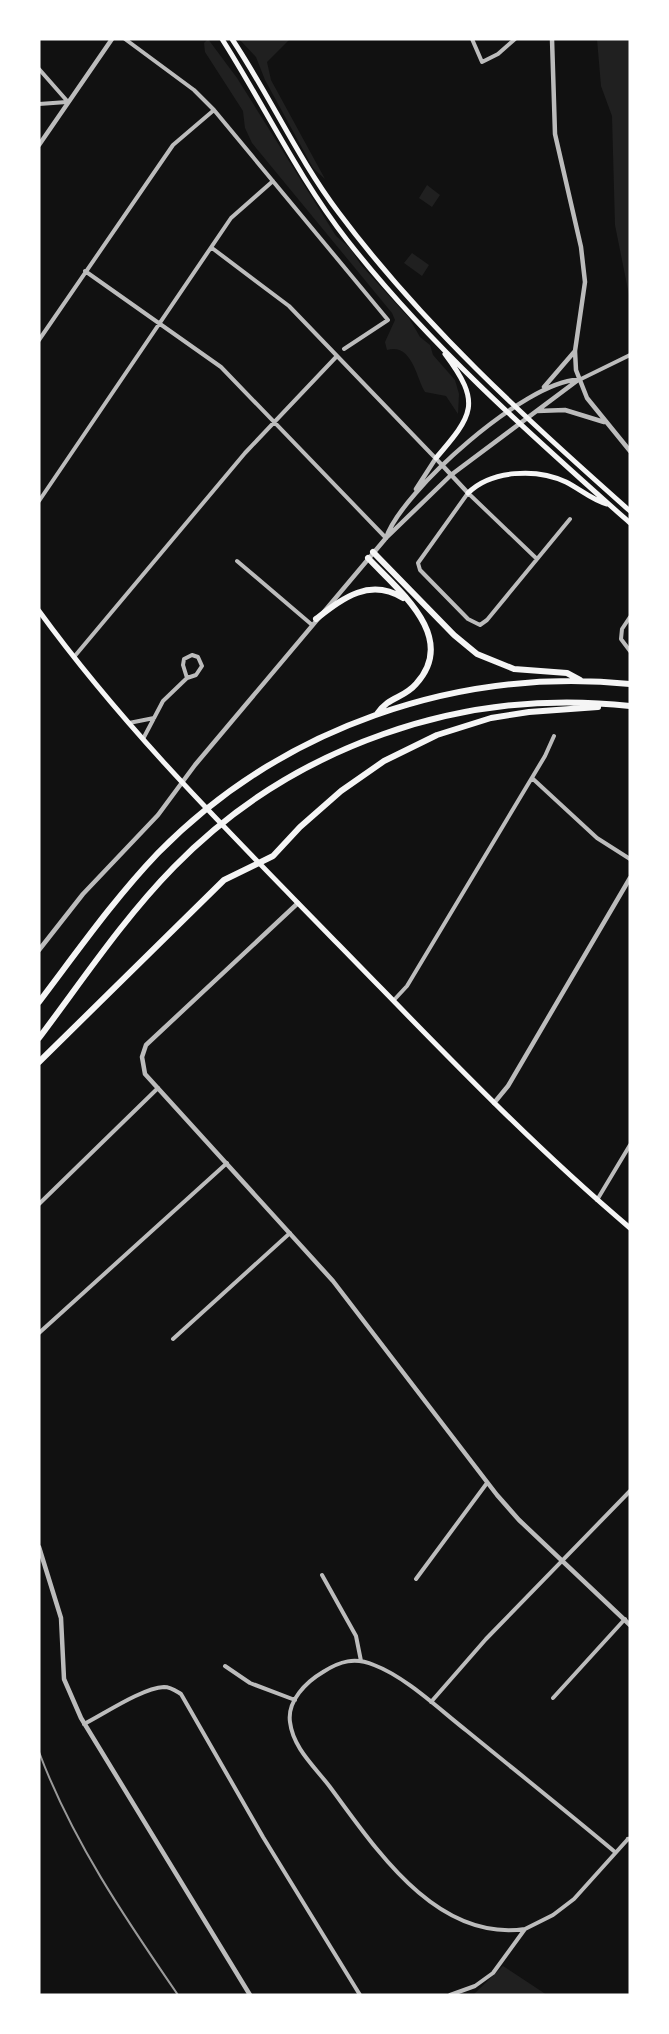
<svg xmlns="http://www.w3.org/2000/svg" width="669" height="2034" font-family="Manrope,sans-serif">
<rect width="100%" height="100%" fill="#111"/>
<path fill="#202020" d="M208 39 237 78 336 236 350 248 361 265 409 318 420 337 430 345 433 355 455 380 459 394 458 414 446 396 425 392C416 377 412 343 387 350L385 342 395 320 392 313 252 143 245 128 243 111 205 52 204 43Z
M239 39H290L267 62 271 80 325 179 313 168 265 80 256 57Z
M597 39H630V300L615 225 612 116 601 86Z
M427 185 440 195 432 207 419 198Z
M412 253 429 265 422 276 404 263Z
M503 1966 547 1995H473Z"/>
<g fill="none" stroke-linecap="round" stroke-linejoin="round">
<path stroke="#bcbcbc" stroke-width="4" d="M125 39 194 90 214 110 388 320 344 349
M472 39 482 62 498 54 515 39
M39 69 68 102
M39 104 67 102
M212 248 289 306 442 465
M85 271 221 367 386 538
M39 340 173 145 214 110
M579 380 630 355
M39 501 231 218 273 181
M537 559 468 493 418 563 420 570 468 619 480 625 487 620 570 519
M237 561 311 624
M630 617 622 629 621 639 630 651
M192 655 198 657 202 666 196 675 187 678 183 665 184 659Z
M74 657 245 453 337 356
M129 723 154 718
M143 739 163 701 187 678
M532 778 597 838 630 859
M394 1000 407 986 545 756 554 736
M597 1200 630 1145
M39 1204 158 1088
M39 1333 227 1163
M173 1339 290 1233
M322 1575 356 1636 361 1661
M416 1579 487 1483
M225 1666 250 1683 295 1700
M553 1698 625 1619
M431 1702 486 1639 630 1491
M84 1724C104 1714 142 1688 164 1687 171 1687 176 1691 181 1694L263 1837 360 1995
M525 1929C436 1942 376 1849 330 1787 315 1767 293 1748 290 1722 287 1701 306 1682 323 1672 340 1661 355 1657 374 1665 406 1677 440 1710 467 1731 516 1771 566 1811 615 1852
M450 1995 475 1986 493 1973 525 1929 553 1915 574 1899 628 1839"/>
<path stroke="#bcbcbc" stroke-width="4.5" d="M552 39 555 134 581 247 585 282 575 351 576 370 587 398 630 451
M39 145 112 39
M544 387 575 351
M537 411 565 410 604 422
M442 465 468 493
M416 489 436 458
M386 538C402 490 527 381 577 380
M298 903 146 1045 142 1057 145 1074 333 1281 497 1495 519 1520 630 1625
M39 950 83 894 158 815 195 765 386 538 451 475 578 380
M494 1103 508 1086 630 878
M39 1547 61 1618 64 1679 81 1718 250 1995
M628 1839H630"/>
<path stroke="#f5f5f5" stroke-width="5" d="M222 39C264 105 298 177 347 240 429 345 531 435 630 523
M232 39C270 96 298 159 339 213 422 324 527 420 630 511
M436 458C473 415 482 403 445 354
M468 493C491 470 537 468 566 482 580 489 592 500 607 504
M39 611C127 732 234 837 338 944 433 1041 526 1140 630 1228"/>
<path stroke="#f5f5f5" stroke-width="6" d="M373 552 454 635 477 654 514 669 567 673 580 680
M368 558C398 590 459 637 416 684 403 699 389 696 377 714
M316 619C342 599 369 577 403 598
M39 1002C77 952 114 899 158 853 281 728 456 667 630 684
M39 1038C82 981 123 919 174 867 292 746 463 687 630 706
M39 1062 224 880 273 856 300 827 341 791 384 761 437 735 491 718 529 712 598 707"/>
<path stroke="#9a9a9a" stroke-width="2" d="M39 1752C72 1840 125 1918 178 1995"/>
</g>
<rect width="669" height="2034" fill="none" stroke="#ffffff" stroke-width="81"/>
</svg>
